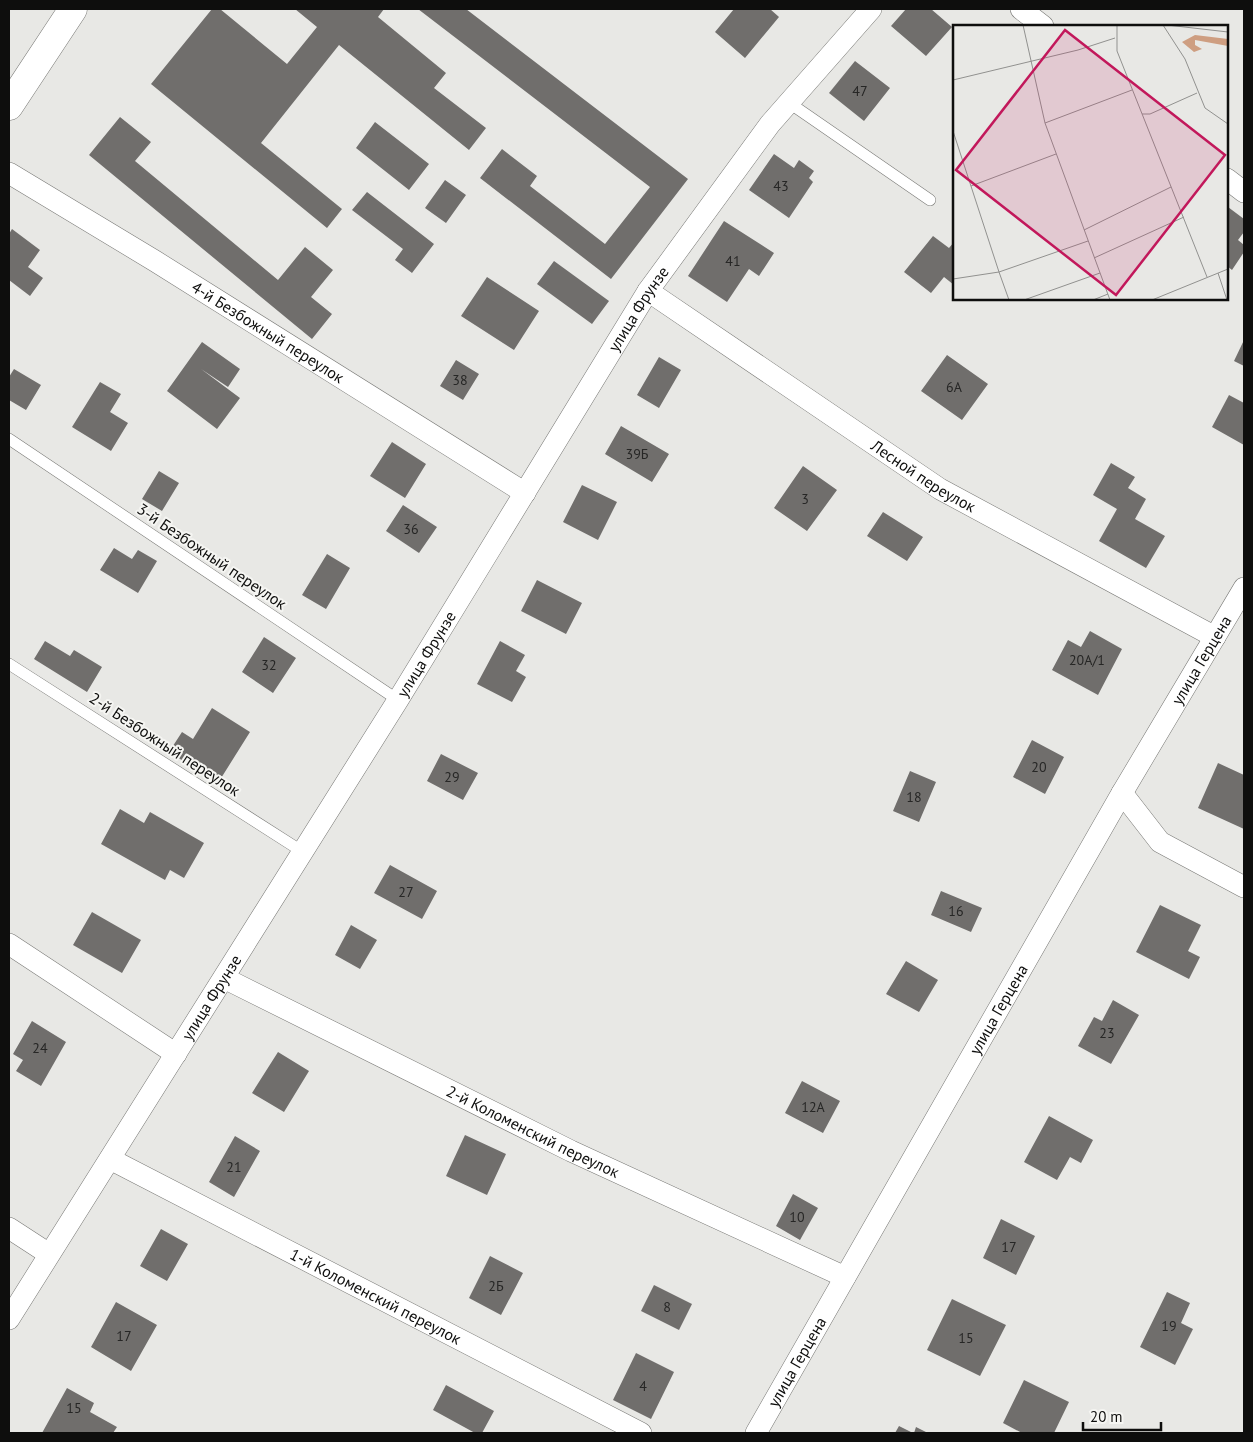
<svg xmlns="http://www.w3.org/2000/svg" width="1253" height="1442" font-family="'PT Sans',sans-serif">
<rect width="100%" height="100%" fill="#e8e8e5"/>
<path fill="#706e6c" d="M212 9H220L287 64 317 27 295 9H384L378 17 446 73 434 88 486 128 469 150 339 45 261 143 342 209 327 228 151 84Z
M418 9H466L688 179 611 279 480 178 502 149 537 176 530 186 605 244 650 187Z
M734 9H770L779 17 745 58 715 32Z
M906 9H931L952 27 926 56 891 26Z
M855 61 890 88 864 121 829 93Z
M120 117 151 142 135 161 278 280 305 247 333 270 311 297 332 314 312 339 89 155Z
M375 122 429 164 409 190 356 148Z
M774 154 794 168 799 160 814 171 809 178 813 182 789 218 749 190Z
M445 180 466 195 446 223 425 208Z
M367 192 434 244 412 273 395 260 403 249 352 210Z
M1228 207 1244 219V232L1238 240 1244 245V252L1232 270 1227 266Z
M724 221 774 253 759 276 749 269 727 302 688 276Z
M12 229 40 250 28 267 43 278 30 296 9 280V234Z
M933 236 949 248 954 242V285L944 277 931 293 904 272Z
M554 261 609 301 592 324 537 284Z
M487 277 539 311 514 350 461 316Z
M1244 340V366L1234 361Z
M202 342 240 369 228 387 201 369 240 398 217 429 167 391Z
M947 355 988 384 962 420 921 391Z
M659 357 681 370 659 408 637 395Z
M456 360 479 374 463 400 440 386Z
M14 369 41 385 26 410 9 400V377Z
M100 382 121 394 110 412 128 423 111 451 72 427Z
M1229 395 1244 403V445L1212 427Z
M621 426 669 454 652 482 605 454Z
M392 442 426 464 405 498 370 476Z
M1111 463 1135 477 1128 488 1146 499 1135 519 1165 536 1146 568 1099 541 1117 509 1093 495Z
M803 466 837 490 807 531 774 508Z
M159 471 179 483 162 511 142 499Z
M582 485 617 502 598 540 563 522Z
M403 505 437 527 419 553 386 531Z
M883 512 923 537 907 561 867 536Z
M114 548 132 559 138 550 157 561 138 593 100 570Z
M327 554 350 568 326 609 302 595Z
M537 580 582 603 566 634 521 611Z
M1090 631 1122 649 1098 695 1052 670 1068 640 1081 647Z
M264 637 296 658 273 693 242 672Z
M45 641 70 656 74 650 102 667 87 692 34 659Z
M500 641 525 655 516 671 526 677 512 702 477 684Z
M212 708 250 732 218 783 169 752 182 732 193 739Z
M1032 740 1064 757 1045 794 1013 777Z
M441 754 478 773 463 800 427 781Z
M1218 763 1244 775V829L1198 808Z
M910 771 936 782 919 822 893 811Z
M120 809 144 823 150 812 204 843 184 878 170 870 165 880 101 844Z
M390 865 437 891 422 919 374 893Z
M941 891 982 908 971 932 931 915Z
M1160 905 1201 925 1188 951 1200 957 1189 979 1136 952Z
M92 912 141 940 122 973 73 945Z
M351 925 377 940 360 969 335 955Z
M906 961 938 980 919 1012 886 994Z
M1113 1000 1139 1015 1111 1064 1078 1046 1094 1017 1102 1021Z
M32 1021 66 1042 41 1086 16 1071 23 1060 13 1054Z
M278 1052 309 1071 284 1112 252 1093Z
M802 1081 840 1101 823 1133 785 1113Z
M1049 1116 1093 1140 1081 1163 1070 1157 1057 1180 1024 1162Z
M465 1135 506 1154 487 1195 446 1176Z
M235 1136 260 1151 234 1197 209 1182Z
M793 1194 818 1208 800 1240 776 1226Z
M1001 1219 1035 1236 1016 1275 983 1258Z
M161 1229 188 1244 167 1281 140 1266Z
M490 1256 523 1273 501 1315 469 1298Z
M654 1285 692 1304 679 1330 641 1311Z
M1167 1292 1190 1303 1181 1323 1193 1329 1175 1365 1140 1347Z
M952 1299 1006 1325 980 1376 927 1350Z
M116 1302 157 1325 131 1371 91 1347Z
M636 1353 674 1372 651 1419 613 1400Z
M1024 1380 1069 1402 1054 1433H1022L1003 1423Z
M446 1385 494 1411 482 1433H475L433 1410Z
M67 1388 94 1403 90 1412 117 1427 113 1433H42Z
M899 1426 913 1433H895Z
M916 1427 928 1433H914Z"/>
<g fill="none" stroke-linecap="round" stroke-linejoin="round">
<g stroke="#787875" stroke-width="12">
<path id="lane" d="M788 102 930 200
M9 439 398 700
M9 664 303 852"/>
</g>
<g stroke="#787875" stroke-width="22">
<g id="street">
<path d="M1021 9 1043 26"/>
<path id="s1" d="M9 173 155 261 525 493"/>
<path d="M1227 179 1244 192"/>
<path id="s2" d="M648 291 940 489 1215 637"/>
<path d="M1122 793 1160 842 1244 887"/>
<path d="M9 944 176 1054"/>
<path id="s3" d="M224 978 571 1151 845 1277"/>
<path id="s4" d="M110 1159 641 1433"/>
<path d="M9 1228 49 1254"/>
<path id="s5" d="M9 1319 398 700 648 291 770 124 871 9"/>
<path id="s6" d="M756 1433 1122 793 1244 588"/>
</g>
</g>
<g stroke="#787875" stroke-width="29">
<path id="secondary" d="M9 106 73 9"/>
</g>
<use href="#lane" stroke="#fff" stroke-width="11"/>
<use href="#street" stroke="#fff" stroke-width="21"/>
<use href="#secondary" stroke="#fff" stroke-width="28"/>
</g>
<g text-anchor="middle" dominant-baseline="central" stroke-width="4" stroke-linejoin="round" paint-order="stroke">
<g font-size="14" fill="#262625">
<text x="860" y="91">47</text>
<text x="781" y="186">43</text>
<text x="733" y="261">41</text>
<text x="460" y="380">38</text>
<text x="954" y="387">6А</text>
<text x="637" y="454">39Б</text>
<text x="805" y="499">3</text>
<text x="411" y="529">36</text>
<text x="1087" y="660">20А/1</text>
<text x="269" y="665">32</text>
<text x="1039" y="767">20</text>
<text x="452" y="777">29</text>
<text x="914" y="797">18</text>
<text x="406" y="892">27</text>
<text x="956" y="911">16</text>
<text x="1107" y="1033">23</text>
<text x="40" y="1048">24</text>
<text x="813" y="1107">12А</text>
<text x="234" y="1167">21</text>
<text x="797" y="1217">10</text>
<text x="1009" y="1247">17</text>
<text x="496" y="1286">2Б</text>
<text x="667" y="1307">8</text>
<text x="1169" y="1326">19</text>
<text x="124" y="1336">17</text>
<text x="966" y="1338">15</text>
<text x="643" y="1386">4</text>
<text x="74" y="1408">15</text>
</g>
<g font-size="16" fill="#0e0e0d" stroke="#f5f5f2">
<text stroke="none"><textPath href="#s5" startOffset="1190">улица Фрунзе</textPath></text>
<text stroke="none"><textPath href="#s1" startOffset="304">4-й Безбожный переулок</textPath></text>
<text stroke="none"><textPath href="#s2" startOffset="332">Лесной переулок</textPath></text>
<text transform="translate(212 556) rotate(34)">3-й Безбожный переулок</text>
<text stroke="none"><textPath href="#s5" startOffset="785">улица Фрунзе</textPath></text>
<text stroke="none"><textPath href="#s6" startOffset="892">улица Герцена</textPath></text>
<text transform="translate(165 744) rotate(33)">2-й Безбожный переулок</text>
<text stroke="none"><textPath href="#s5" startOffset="380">улица Фрунзе</textPath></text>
<text stroke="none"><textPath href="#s6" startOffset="488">улица Герцена</textPath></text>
<text stroke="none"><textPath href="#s3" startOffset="345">2-й Коломенский переулок</textPath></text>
<text stroke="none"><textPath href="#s4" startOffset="299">1-й Коломенский переулок</textPath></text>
<text stroke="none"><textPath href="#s6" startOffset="82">улица Герцена</textPath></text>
</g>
</g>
<g transform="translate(953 25)">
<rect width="275" height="275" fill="#e8e8e5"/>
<path d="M242 10 275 14V21L242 15V20L249 24 241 27 229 17Z" fill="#ce9e81"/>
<path fill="none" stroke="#91918f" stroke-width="1" d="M70 0 92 98 157 275M164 0V26L254 252M210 0 232 34 252 83 275 99M214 0 275 7M0 55 125 25 162 13M189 89H197L244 68M92 98 179 65M0 106 46 247 135 216M18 161 103 129M131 205 218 162M141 233 231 192M265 248 274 275M0 254 46 247 56 275M71 275 147 248M140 275 155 269M199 275 275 244"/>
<path fill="#c2185b" fill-opacity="0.15" stroke="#c2185b" stroke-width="2.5" d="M112 5 272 130 163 270 3 145Z"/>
<rect width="275" height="275" fill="none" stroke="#0e0e0d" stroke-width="2.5"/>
</g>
<rect width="1253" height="1442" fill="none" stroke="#0e0e0d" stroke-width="20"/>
<path d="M1083 1422v8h78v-8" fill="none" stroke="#0e0e0d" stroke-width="2.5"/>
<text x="1090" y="1422" font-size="15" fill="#0e0e0d" stroke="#f5f5f2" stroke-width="4" paint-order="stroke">20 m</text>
</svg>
